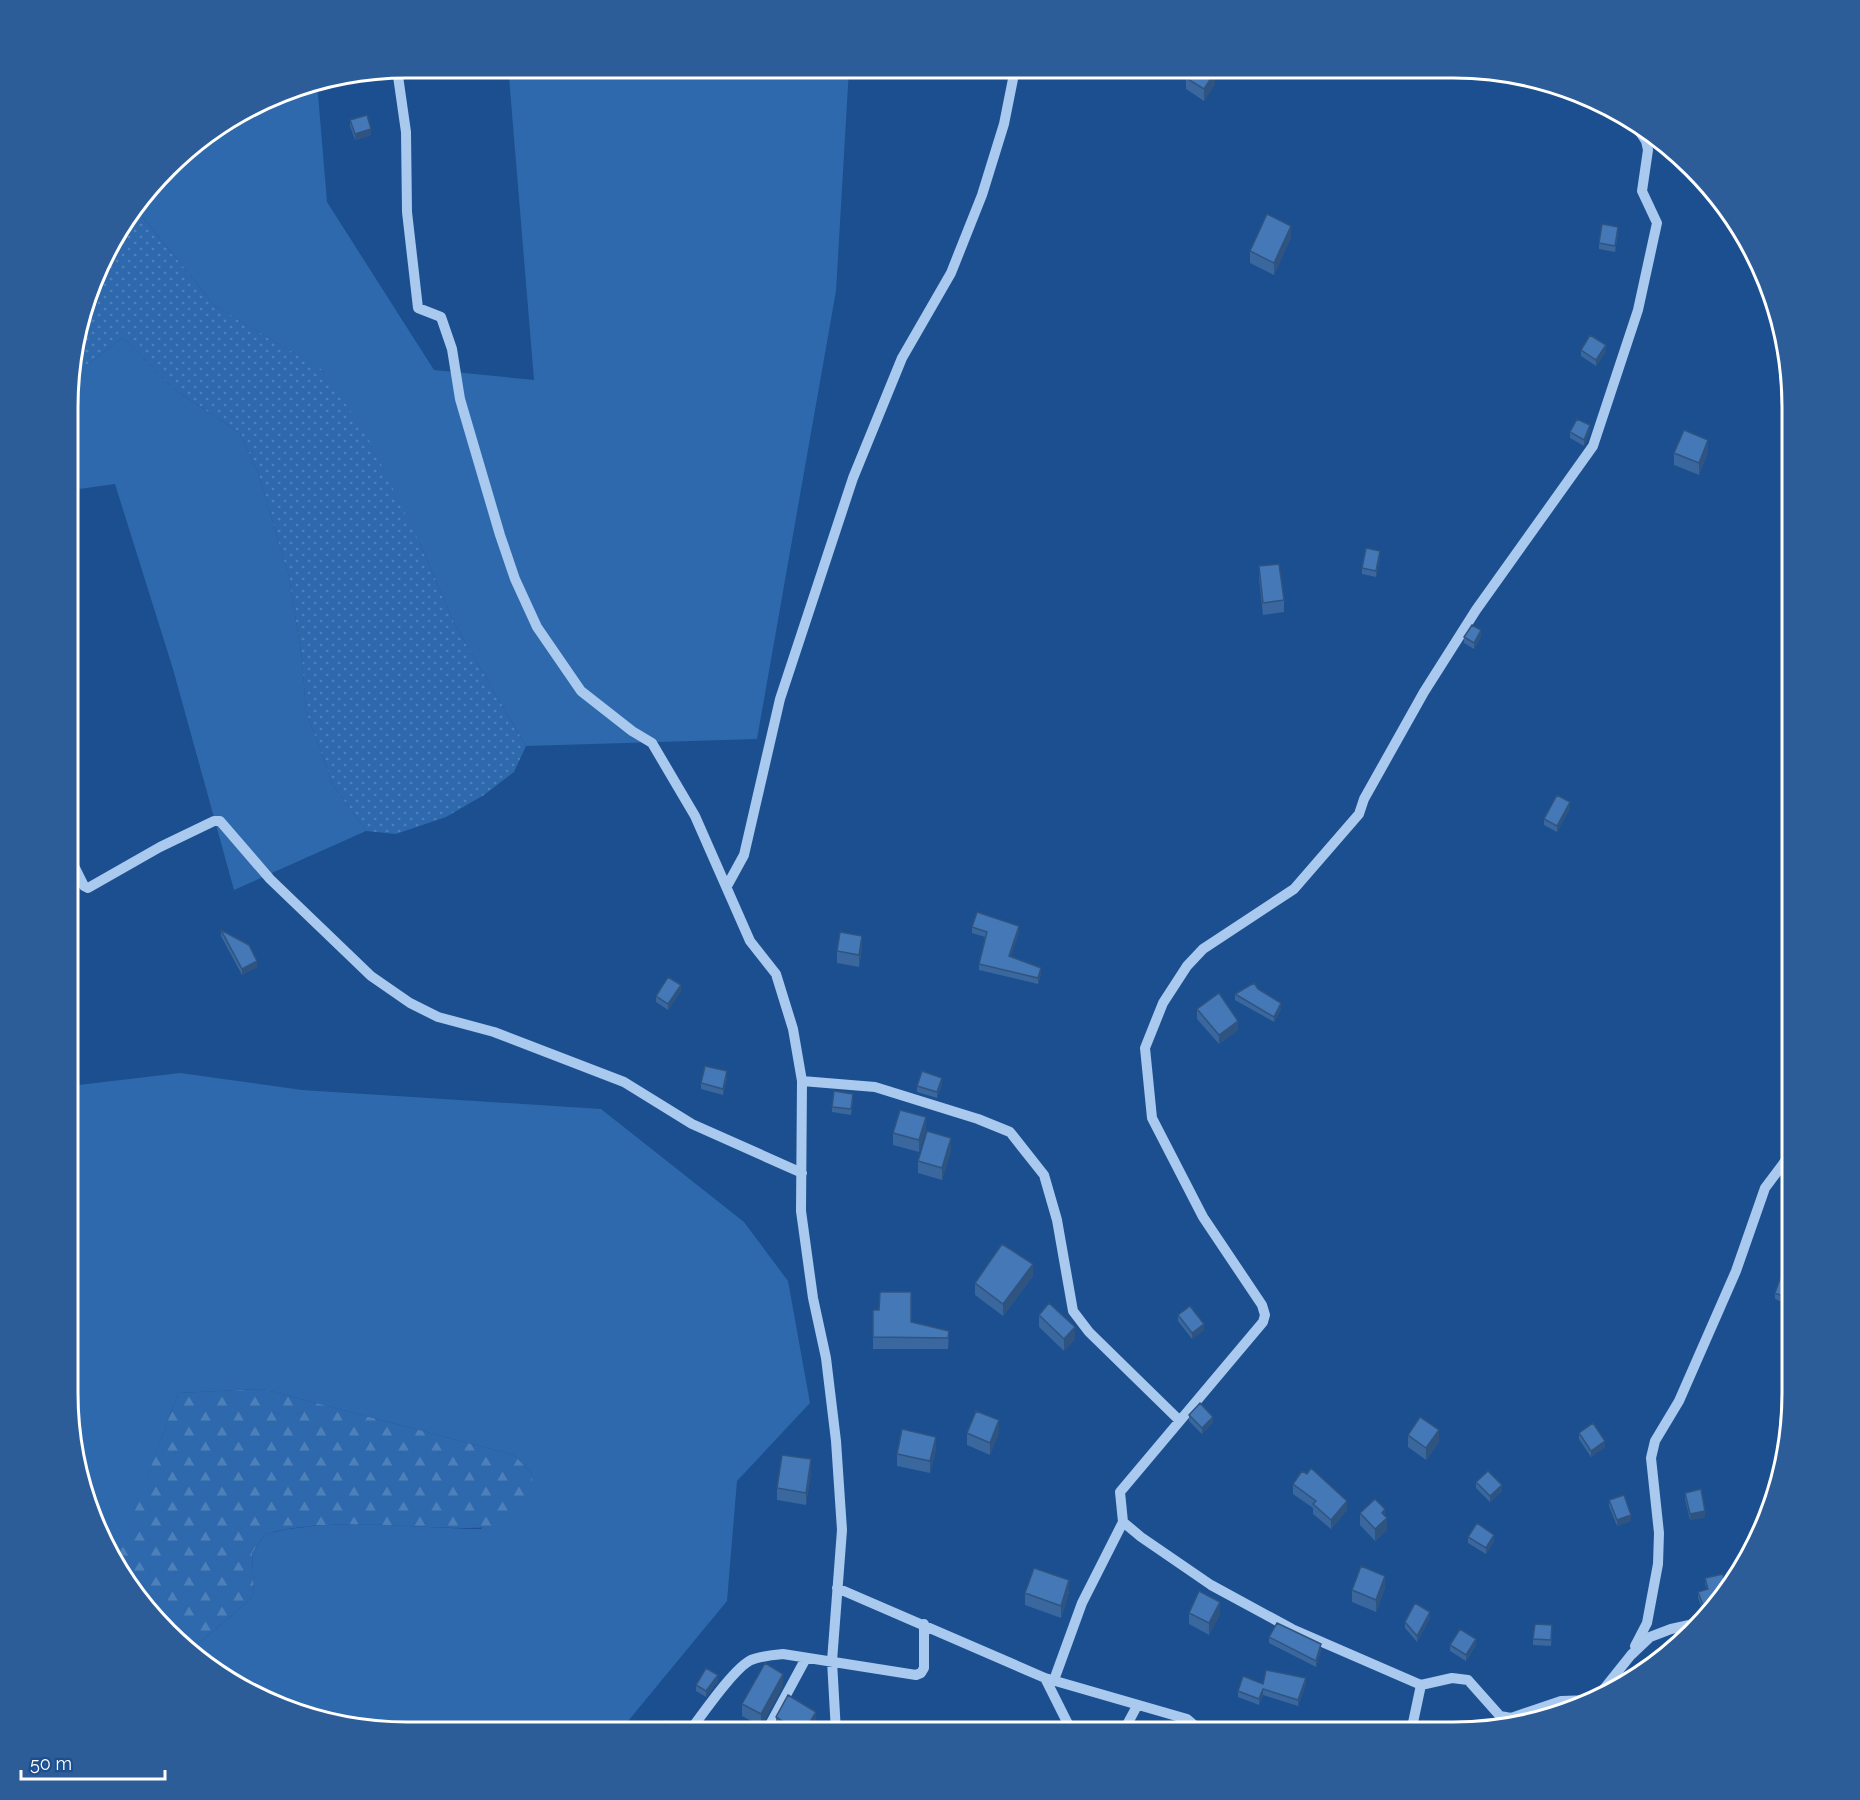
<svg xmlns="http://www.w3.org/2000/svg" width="1860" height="1800" font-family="Raleway,sans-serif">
<defs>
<pattern id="forest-firs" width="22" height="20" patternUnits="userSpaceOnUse" patternTransform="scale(1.5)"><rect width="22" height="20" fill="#2e69ad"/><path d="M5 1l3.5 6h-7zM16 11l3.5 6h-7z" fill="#4d80b9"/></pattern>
<pattern id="garden-dots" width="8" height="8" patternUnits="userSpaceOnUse" patternTransform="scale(1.5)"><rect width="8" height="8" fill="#2e69ad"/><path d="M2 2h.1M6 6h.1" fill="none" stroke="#4d80b9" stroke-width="1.8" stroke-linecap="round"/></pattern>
</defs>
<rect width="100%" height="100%" fill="#1b4f8f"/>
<path fill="#2e69ad" d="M518 68 849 69 836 291 757 739 526 746 454 623 421 546 322 370 215 306 136 209 183 151 297 86 317 82 327 202 434 370 534 380 509 77Z
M123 337 175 390 240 433 259 475 289 577 302 658 306 711 333 785 366 831 234 890 173 669 115 484 79 489 73 500 74 375Z
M180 1073 302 1090 601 1109 744 1222 788 1281 810 1403 737 1481 727 1601 619 1732H385L256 1697 189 1652 254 1596 252 1553 265 1534C336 1516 409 1528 481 1529L532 1474 514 1455 263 1389 178 1393 127 1533 104 1542 93 1523 68 1415 70 1086Z"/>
<path fill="url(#forest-firs)" d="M263 1389 514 1455 532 1474 531 1504 509 1526C427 1534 345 1513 265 1534L252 1553 254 1596 189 1652 138 1600 104 1542 127 1532 178 1393Z"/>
<path fill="url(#garden-dots)" d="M136 209 215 306 321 369 364 430 421 546 454 623 526 746 514 772 484 795 446 817 396 834 366 831 333 785 306 711 302 658 289 577 259 475 240 433 175 390 123 337 74 375V341L113 237Z"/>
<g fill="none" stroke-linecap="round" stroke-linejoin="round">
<path stroke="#a9c9ee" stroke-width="10" d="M397 69 406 132 407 212 418 308 441 317 452 349 460 399 500 535 515 579 537 627 581 691 632 731 652 743 695 816 750 941 776 974 793 1029 802 1081 801 1211 813 1298 826 1358 836 1441 842 1530 832 1661 836 1732
M71 860 84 886 88 888 160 847 214 821H220L270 879 371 976 410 1003 438 1017 494 1032 624 1082 692 1124 802 1173
M727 886 744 855 780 699 853 478 902 358 951 273 982 195 1004 124 1015 69
M802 1081 875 1087 978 1119 1010 1132 1044 1175 1057 1220 1073 1311 1089 1332 1179 1420
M1123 1522 1141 1537 1211 1585 1292 1629 1421 1685 1452 1678 1468 1680 1500 1716 1511 1718 1561 1701 1591 1700 1599 1695 1631 1655 1650 1637 1671 1629 1703 1622
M837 1588 1045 1678 1187 1719 1202 1732
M1635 1646 1647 1623 1658 1564 1659 1533 1651 1458 1655 1441 1679 1401 1736 1271 1765 1188 1792 1152
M1045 1678 1072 1732
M1054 1680 1082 1603 1123 1522 1120 1492 1263 1322 1265 1315 1262 1305 1203 1217 1152 1118 1145 1048 1163 1003 1187 966 1203 949 1294 889 1359 814 1364 799 1424 692 1476 610 1593 446 1638 310 1657 223 1642 191 1648 150 1646 141 1633 122
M836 1728 848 1732
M689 1732C702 1715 734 1668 751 1660 761 1656 772 1655 783 1654L916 1675 921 1673 924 1668V1624
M766 1732 805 1660
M1123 1732 1137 1706
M1411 1732 1421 1685"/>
</g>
<path fill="#3a679d" d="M1186 78 1215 84 1204 101 1186 89Z
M350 120 371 135 355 140 350 126Z
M1618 233 1615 252 1599 249V243Z
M1291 237 1274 275 1250 263V251Z
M1581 350 1606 351 1596 366 1581 356Z
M1590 431 1584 446 1570 438V432Z
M1708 452 1699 475 1674 465V453Z
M1380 557 1376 577 1362 574V568Z
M1259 566 1284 600V612L1263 615 1259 578Z
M1481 636 1474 649 1464 643V637Z
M1570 808 1557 832 1544 825V819Z
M972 927 1019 932 1010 957 1041 974 1038 984 979 970V964L985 937 972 933Z
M221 930 257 967 242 975 221 936Z
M862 948 859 967 837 963V951Z
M1258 989 1281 1009 1274 1022 1235 1000V994Z
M681 991 668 1010 656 1002V996Z
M1792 1004V1038L1781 1028V1017Z
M1197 1009 1238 1030 1219 1044 1197 1019Z
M727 1077 723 1095 701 1089V1083Z
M942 1084 937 1098 917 1092V1086Z
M853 1100 851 1115 832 1112V1107Z
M926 1129 919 1152 893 1145V1133Z
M951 1150 942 1180 918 1173V1161Z
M1033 1276 1003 1316 975 1295V1283Z
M1792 1276V1303L1791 1305 1775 1299V1293Z
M873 1310 911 1322 949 1331 948 1349H873Z
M1039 1315 1075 1339 1064 1351 1039 1327Z
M1178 1315 1204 1330 1192 1339 1178 1321Z
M1189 1415 1213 1422 1202 1434 1189 1421Z
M999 1432 990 1455 967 1445V1433Z
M1579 1433 1605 1447 1591 1457 1579 1439Z
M1408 1435 1439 1442 1426 1460 1408 1447Z
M936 1449 930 1473 897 1466V1454Z
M811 1471 806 1505 777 1500V1488Z
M1476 1482 1502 1491 1490 1502 1476 1488Z
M1293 1484 1347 1510 1331 1529 1313 1514V1508L1293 1494Z
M1685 1493 1705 1517 1690 1520 1685 1499Z
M1609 1500 1631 1521 1617 1526 1609 1506Z
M1360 1513 1385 1515 1387 1530 1375 1541 1360 1525Z
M1468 1537 1494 1541 1486 1554 1468 1543Z
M1705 1578 1726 1591 1712 1611 1704 1614 1698 1598V1592L1707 1589 1705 1584Z
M1385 1588 1376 1612 1352 1602V1590Z
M1069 1592 1061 1618 1025 1605V1593Z
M1189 1613 1220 1614 1209 1635 1189 1624Z
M1430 1618 1417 1642 1405 1628V1622Z
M1552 1631 1551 1646 1533 1645V1639Z
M1269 1637 1321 1650 1316 1667 1269 1643Z
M1450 1645H1476L1466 1661 1450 1651Z
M718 1681 706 1697 696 1691V1685Z
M1306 1684 1298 1706 1263 1695 1259 1705 1238 1697V1691Z
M783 1686 761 1726 742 1716V1704Z
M776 1717 816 1724 811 1732H780L776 1729Z"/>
<path fill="#305480" d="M1215 72V84L1204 101V89Z
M371 129V135L355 140V134Z
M1291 226V237L1274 275V263Z
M1606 345V351L1596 366V360Z
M1590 425V431L1584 446V440Z
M1708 440V452L1699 475V463Z
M1380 551V557L1376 577V571Z
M1481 630V636L1474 649V643Z
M1570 802V808L1557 832V826Z
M1019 926V932L1009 962V956Z
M862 936V948L859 967V955Z
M257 961V967L242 975V969Z
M1041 968V974L1038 984V978Z
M681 985V991L668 1010V1004Z
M1281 1003V1009L1274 1022V1017Z
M1238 1021V1030L1219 1044V1035Z
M727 1071V1077L723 1095V1089Z
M942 1078V1084L937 1098V1092Z
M926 1117V1129L919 1152V1140Z
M951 1138V1150L942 1180V1168Z
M1033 1264V1276L1003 1316V1304Z
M1204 1324V1330L1192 1339V1333Z
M1075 1327V1339L1064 1351V1339Z
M1213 1417V1422L1202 1434V1428Z
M999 1420V1432L990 1455V1443Z
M1439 1430V1442L1426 1460V1448Z
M936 1437V1449L930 1473V1461Z
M1605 1441V1447L1591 1457V1451Z
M811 1459V1471L806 1505V1493Z
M1502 1485V1491L1490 1502V1496Z
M1347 1501V1510L1331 1529V1520Z
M1385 1509V1520L1387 1518V1530L1375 1541V1529Z
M1705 1511V1517L1690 1520V1514Z
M1631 1515V1521L1617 1526V1520Z
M1494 1535V1541L1486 1554V1548Z
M1385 1576V1588L1376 1612V1600Z
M1069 1580V1592L1061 1618V1606Z
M1220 1602V1614L1209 1635V1623Z
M1717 1603 1712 1611 1704 1614V1608Z
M1430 1612V1618L1417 1642V1636Z
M1476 1639V1645L1466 1661V1655Z
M1321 1644V1650L1316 1667V1661Z
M783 1674V1686L761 1726V1714Z
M718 1675V1681L706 1697V1691Z
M1306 1678V1684L1298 1706V1700Z
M1263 1689V1695L1259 1705V1699Z
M816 1712V1724L811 1732H804Z"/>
<path fill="#4478b7" stroke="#305480" stroke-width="1.5" d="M1191 70H1211L1215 72 1204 89 1186 78Z
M367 115 371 129 355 134 350 120Z
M1267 214 1291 226 1274 263 1250 251Z
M1602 224 1618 227 1615 246 1599 243Z
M1590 335 1606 345 1596 360 1581 350Z
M1577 419 1590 425 1584 440 1570 432Z
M1684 430 1708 440 1699 463 1674 453Z
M1366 548 1380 551 1376 571 1362 568Z
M1279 564 1284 600 1263 603 1259 566Z
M1472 625 1481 630 1474 643 1464 637Z
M1557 795 1570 802 1557 826 1544 819Z
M977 912 1019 926 1009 956 1041 968 1038 978 979 964 987 932 972 927Z
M221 930 249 945 257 961 242 969Z
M840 932 862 936 859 955 837 951Z
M668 977 681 985 668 1004 656 996Z
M1254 983 1258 989 1281 1003 1274 1017 1235 994Z
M1219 993 1238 1021 1219 1035 1197 1009Z
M1792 1004V1026L1781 1017Z
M705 1066 727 1071 723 1089 701 1083Z
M922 1071 942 1078 937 1092 917 1086Z
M834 1091 853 1094 851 1109 832 1107Z
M900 1110 926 1117 919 1140 893 1133Z
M927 1131 951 1138 942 1168 918 1161Z
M1002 1244 1033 1264 1003 1304 975 1283Z
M1782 1273 1792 1276 1791 1299 1775 1293Z
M880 1292H911V1322L949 1331 948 1338 873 1337V1310H879Z
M1049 1303 1075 1327 1064 1339 1039 1315Z
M1190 1306 1204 1324 1192 1333 1178 1315Z
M1200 1403 1213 1417 1202 1428 1189 1415Z
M976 1411 999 1420 990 1443 967 1433Z
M1420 1417 1439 1430 1426 1448 1408 1435Z
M1593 1423 1605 1441 1591 1451 1579 1433Z
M902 1429 936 1437 930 1461 897 1454Z
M782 1455 811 1459 806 1493 777 1488Z
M1311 1468 1347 1501 1331 1520 1313 1504 1316 1501 1293 1484 1302 1471 1307 1474Z
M1488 1471 1502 1485 1490 1496 1476 1482Z
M1701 1489 1705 1511 1690 1514 1685 1493Z
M1624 1495 1631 1515 1617 1520 1609 1500Z
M1375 1499 1385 1509 1382 1513 1387 1518 1375 1529 1360 1513Z
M1477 1523 1494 1535 1486 1548 1468 1537Z
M1361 1566 1385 1576 1376 1600 1352 1590Z
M1034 1568 1069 1580 1061 1606 1025 1593Z
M1723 1574 1726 1591 1717 1603 1704 1608 1698 1592 1708 1589 1705 1578Z
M1199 1591 1220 1602 1209 1623 1189 1613Z
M1415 1603 1430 1612 1417 1636 1405 1622Z
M1277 1623 1321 1644 1316 1661 1269 1637Z
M1535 1624 1552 1625 1551 1640 1533 1639Z
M1460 1629 1476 1639 1466 1655 1450 1645Z
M765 1663 783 1674 761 1714 742 1704Z
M706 1668 718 1675 706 1691 696 1685Z
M1266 1670 1306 1678 1298 1700 1263 1689 1259 1699 1238 1691 1243 1676 1263 1684Z
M788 1695 816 1712 804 1732H799L776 1717Z
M665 1720 681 1729 680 1732H659Z
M1423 1720 1455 1732H1419Z"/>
<path d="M0 0H1860V1800H0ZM407 78H1453A329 329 0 0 1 1782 407V1393A329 329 0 0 1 1453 1722H407A329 329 0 0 1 78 1393V407A329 329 0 0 1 407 78Z" fill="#2d5d98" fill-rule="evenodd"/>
<path fill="none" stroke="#fff" stroke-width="3" d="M407 78H1453A329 329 0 0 1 1782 407V1393A329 329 0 0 1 1453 1722H407A329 329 0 0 1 78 1393V407A329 329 0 0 1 407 78Z"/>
<path d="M21 1770v9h144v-9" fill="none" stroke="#ffffff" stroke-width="3"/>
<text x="30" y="1770" font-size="18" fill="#ffffff" stroke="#1b4f8f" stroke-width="4.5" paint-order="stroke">50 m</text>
</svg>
